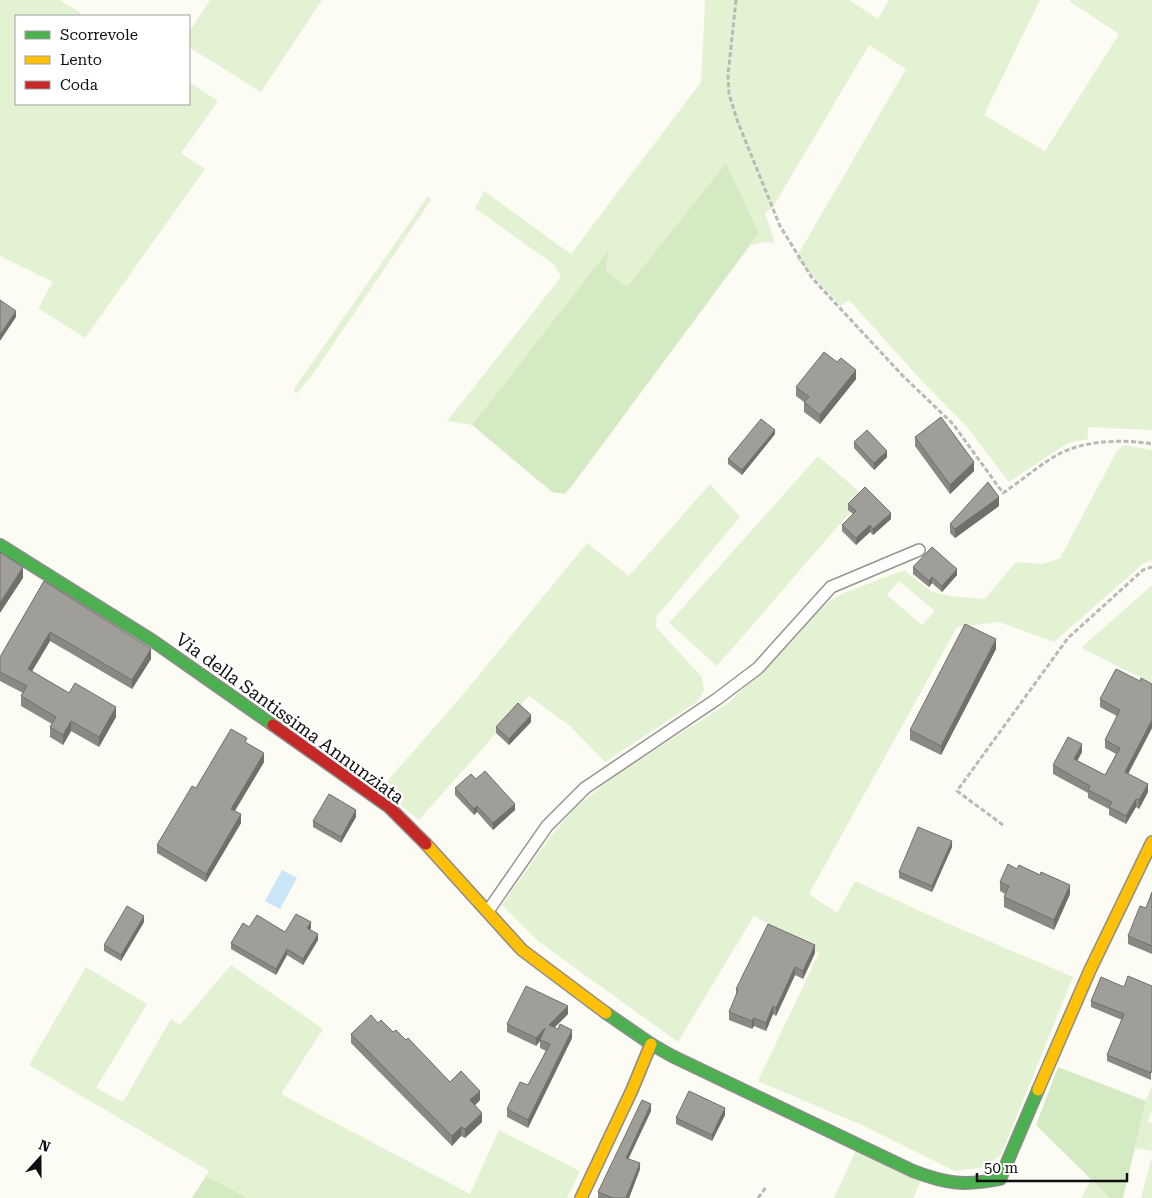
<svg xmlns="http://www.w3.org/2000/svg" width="1152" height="1198" font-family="'Roboto Serif',serif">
<rect width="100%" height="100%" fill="#fcfbf4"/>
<path fill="#e4f2d4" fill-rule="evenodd" d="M0 0H60L85 16H16V104H189V82L218 101 181 153 205 169 85 338 38 308 53 282 0 256Z
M210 0H322L261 92 189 47V32Z
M704 0H849L878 19 889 0H1040L984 115 1045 151 1119 34 1069 1 1070 0H1152V430L1088 427V439L1068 443 1009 482 967 427 922 381 849 300 841 306 796 258 906 69 869 45 773 207 765 213 775 243 764 242 751 245 759 233 726 163 627 287 606 271 608 250 472 425 447 421 561 277 553 264 475 208 484 191 571 254 701 82 705 4Z
M428 196 431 200 311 377 296 394 294 389Z
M1124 445 1152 450V561L1144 563 1054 642 999 622 957 627 809 894 837 913 855 881 933 917 1073 977 1001 1155 985 1167 955 1171 866 1127 758 1081 819 953 754 916 678 1042 539 942 502 905 549 838 574 809 614 776 730 702 828 602 844 593 904 570 932 592 951 596 985 599 1016 562 1043 564 1060 558 1117 451ZM899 581 935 611 922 625 887 595Z
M818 456 864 496 717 666 669 623Z
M710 484 740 517 657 616 655 626 702 677 704 690 698 701 605 762 570 726 529 696 419 820 382 790 390 778 461 697 587 543 629 576Z
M1152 585V683L1081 648Z
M231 965 323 1029 281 1094 470 1194 499 1130 580 1171 567 1198H248L206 1176 209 1171 29 1065 86 967 147 1004 96 1088 123 1102 171 1019 180 1025Z
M1152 1085V1110L1148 1122 1152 1123V1151L1135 1148 1146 1101Z
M856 1150 921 1181 913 1198H834Z
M1152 1156V1198H1141Z
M1091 1180 1110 1198H1081Z"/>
<path fill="#d4eac2" d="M726 163 759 233 574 483 565 494 552 492 472 425 609 249 606 271 627 287Z
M1058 1067 1146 1101 1123 1198H1110L1036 1125Z
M206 1176 248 1198H192Z"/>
<path fill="#cae5f6" d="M282 870 297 878 280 909 265 901Z"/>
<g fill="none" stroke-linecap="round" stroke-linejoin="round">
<g stroke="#969592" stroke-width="14">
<path id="lane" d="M488 911 547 826 585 788 717 699 758 668 831 587 919 550"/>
</g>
<g stroke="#8c8c89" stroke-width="14">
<path id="fast" d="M0 545 153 641 273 725
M606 1013 651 1044 672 1056 913 1171C947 1184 964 1186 1000 1179L1038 1090"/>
</g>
<g stroke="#8c8c89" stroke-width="14">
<path id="slow" d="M426 844 522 950 606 1013
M1038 1090 1090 970 1152 842
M581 1198 632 1090 651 1044"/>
</g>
<g stroke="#8c8c89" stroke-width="14">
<path id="jam" d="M273 725 389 807 426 844"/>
</g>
<path stroke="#b9b9b8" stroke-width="3" stroke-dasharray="5 2.5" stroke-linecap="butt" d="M736 0 728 75 729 94 737 120 780 226 812 278 902 375 953 424 1003 493C1021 481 1038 466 1057 455 1084 440 1123 439 1152 444
M1003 825 957 791 1068 638 1143 570 1152 567
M758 1198 767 1186"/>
<use href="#lane" stroke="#fffefd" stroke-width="11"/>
<use href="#fast" stroke="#4caf50" stroke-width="11"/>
<use href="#slow" stroke="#ffc107" stroke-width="11"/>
<use href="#jam" stroke="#c62828" stroke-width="11"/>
</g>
<path fill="#8a8884" d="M837 362 856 379 820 424 804 412V402L796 396V387Z
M775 434 742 475 728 464V459Z
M915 437 974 471 950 494 915 446Z
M854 442 887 457 874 470 854 448Z
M848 504 891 519 873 535 870 532 856 545 842 531V525L853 514 848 510Z
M999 506 955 538 950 533V524Z
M913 567 957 575 942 592 932 583 929 587 913 574Z
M44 581 151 659 132 689 50 641 32 671 69 693 116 717 99 747 71 731 63 745 50 737V727L52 724 21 706V696L23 693 0 681V657Z
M996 649 941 755 910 740V730Z
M1116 669 1152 728 1128 773 1148 792 1139 809 1136 807 1126 824 1109 815V809L1088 798V793L1053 774V765L1082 752 1077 761 1105 775 1116 754 1105 748V740L1117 716 1100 707V699Z
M531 722 509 745 496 733V727Z
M247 743 264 762 235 811 241 823 206 882 157 853V845L196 788Z
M476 779 515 810 493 830 477 812 474 815 455 795V788Z
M356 817 341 843 313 827V821Z
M952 847 932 892 899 878V872Z
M1017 869 1040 875 1070 894 1054 930 1004 907V897L1005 894 1000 891V882Z
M1152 892V954L1128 944V936L1146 908Z
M144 922 121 961 104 951V945Z
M249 927 285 932 311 928 310 929 318 940 303 965 287 955 276 975 231 949V943Z
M815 953 803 979 795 975 776 1016 773 1014 766 1031 754 1026 752 1029 729 1020V1012L736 996V989Z
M1152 986 1151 1080 1107 1061V1055L1122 1020 1091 1007V1001L1124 987Z
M568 1014 554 1028 572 1038 528 1128 507 1117V1109L528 1085 546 1051 540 1048V1041L536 1046 507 1032V1024Z
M378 1023 406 1040 450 1082 480 1100 475 1105 482 1122 465 1138 461 1136 452 1146 351 1043V1034Z
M651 1111 628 1159 640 1169 629 1198H598V1192Z
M725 1115 712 1141 676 1124V1118Z"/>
<path fill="#706f6b" d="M16 311V317L0 341V335Z
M856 370V379L820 424V415Z
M775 430V434L742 475V470Z
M887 451V457L874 470V463Z
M974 462V471L950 494V485Z
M999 497V506L955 538V529Z
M891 513V519L873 535V529Z
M870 525V532L856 545V538Z
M23 567V578L0 613V603Z
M957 569V575L942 592V586Z
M932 577V583L929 587V581Z
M50 632V641L28 678V669Z
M996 639V649L941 755V746Z
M151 649V659L132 689V680Z
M116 707V717L99 747V737Z
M531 715V722L509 745V739Z
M1152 720V728L1125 780V772Z
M71 721V731L63 745V735Z
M1082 744V752L1074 767V759Z
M264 753V762L231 817V809Z
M1148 784V792L1139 809V800Z
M1136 799V807L1126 824V816Z
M515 804V810L493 830V823Z
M477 806V812L474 815V809Z
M356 810V817L341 843V837Z
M241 814V823L206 882V874Z
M952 841V847L932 892V886Z
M1070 885V894L1054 930V920Z
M144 916V922L121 961V955Z
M311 922V928L307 934V928Z
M318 934V940L303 965V959Z
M815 945V953L803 979V971Z
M287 949V955L276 975V969Z
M795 967V975L776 1016V1008Z
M568 1006V1014L549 1033V1025Z
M773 1006V1014L766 1031V1023Z
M754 1018V1026L752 1029V1021Z
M545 1028 540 1040V1041L536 1046V1038Z
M572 1030V1038L528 1128V1120Z
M480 1091V1100L470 1110V1100Z
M651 1104V1111L626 1164V1158Z
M725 1108V1115L712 1141V1135Z
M482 1113V1122L465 1138V1129Z
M461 1127V1136L452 1146V1136Z
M640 1163V1169L629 1198H626Z"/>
<path fill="#a09e99" stroke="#706f6b" d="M0 300 16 311 0 335Z
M824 352 837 362 841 358 856 370 820 415 804 402 809 397 796 387Z
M941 417 974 462 950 485 915 437Z
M761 419 775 430 742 470 728 459Z
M867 430 887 451 874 463 854 442Z
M988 482 999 497 955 529 950 524Z
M865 487 891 513 873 529 870 525 856 538 842 525 856 511 848 504Z
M932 547 957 569 942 586 932 577 929 581 913 567Z
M0 552 23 567 0 603Z
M44 581 151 649 132 680 50 632 28 669 69 693 75 683 116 707 99 737 71 721 63 735 50 727 56 717 21 696 27 686 0 672V657Z
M965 624 996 639 941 746 910 730Z
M1116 669 1140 681 1141 678 1152 684V720L1125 772 1148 784 1139 800 1136 799 1126 816 1109 807 1112 802 1088 790 1090 786 1053 765 1068 737 1082 744 1074 759 1105 775 1120 748 1105 740 1120 710 1100 699Z
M518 703 531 715 509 739 496 727Z
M231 729 247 738 245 742 264 753 231 809 241 814 206 874 157 845 192 786 196 788Z
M485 771 515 804 493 823 477 806 474 809 455 788 471 774 476 779Z
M329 794 356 810 341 837 313 821Z
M918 827 952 841 932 886 899 872Z
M1008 864 1017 869 1019 865 1040 875 1041 872 1070 885 1054 920 1004 897 1009 886 1000 882Z
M1152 892V946L1128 936 1140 906 1146 908Z
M127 906 144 916 121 955 104 945Z
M296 914 311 922 307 928 318 934 303 959 287 949 276 969 231 943 243 923 249 927 257 915 285 932Z
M768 924 815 945 803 971 795 967 776 1008 773 1006 766 1023 754 1018 752 1021 729 1012 738 990 736 989Z
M1128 976 1152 986V1070L1151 1073 1107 1055 1124 1014 1091 1001 1101 977 1124 987Z
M526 986 568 1006 549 1025 558 1029 560 1024 572 1030 528 1120 507 1109 520 1082 528 1085 550 1044 540 1040 545 1028 536 1038 507 1024Z
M371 1015 378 1023 381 1020 393 1032 396 1030 406 1040 408 1038 450 1082 461 1071 480 1091 470 1100 482 1113 465 1129 461 1127 452 1136 351 1034Z
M689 1091 725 1108 712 1135 676 1118Z
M642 1100 651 1104 626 1158 640 1163 626 1198H613L598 1192Z"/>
<g text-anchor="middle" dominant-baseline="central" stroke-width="5" stroke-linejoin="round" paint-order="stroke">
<g font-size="18" fill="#0f0f0f" stroke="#fff">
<text transform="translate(290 718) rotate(36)">Via della Santissima Annunziata</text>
</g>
</g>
<rect x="15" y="15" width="175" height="90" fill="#ffffff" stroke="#9f9f9f"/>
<rect x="25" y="31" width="25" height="8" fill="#4caf50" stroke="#9f9f9f"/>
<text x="60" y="40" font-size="15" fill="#0f0f0f">Scorrevole</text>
<rect x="25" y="56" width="25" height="8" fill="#ffc107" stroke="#9f9f9f"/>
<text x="60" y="65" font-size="15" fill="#0f0f0f">Lento</text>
<rect x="25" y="81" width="25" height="8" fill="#c62828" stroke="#9f9f9f"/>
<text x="60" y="90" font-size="15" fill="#0f0f0f">Coda</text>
<g transform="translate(40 1158) rotate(21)" stroke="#ffffff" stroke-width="4" paint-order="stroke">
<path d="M0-4L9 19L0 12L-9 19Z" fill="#0f0f0f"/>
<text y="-8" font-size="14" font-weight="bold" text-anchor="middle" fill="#0f0f0f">N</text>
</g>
<path d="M977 1173v8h150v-8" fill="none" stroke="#0f0f0f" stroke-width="2.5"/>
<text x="984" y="1173" font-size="15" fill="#0f0f0f" stroke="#ffffff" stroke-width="4" paint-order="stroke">50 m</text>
</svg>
